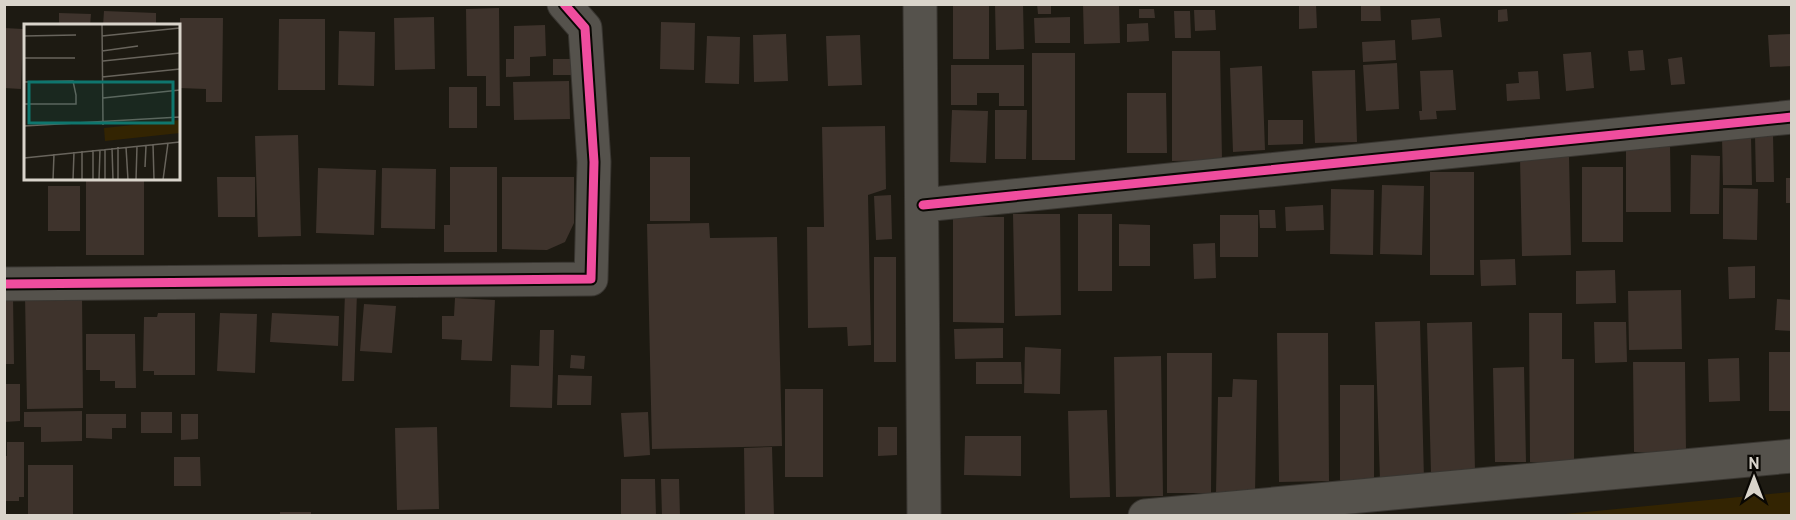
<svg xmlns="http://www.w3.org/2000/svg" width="1796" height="520" font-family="Overpass,sans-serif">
<rect width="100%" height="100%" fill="#1d1a12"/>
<path fill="#332402" d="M1791 492V515H1555Z"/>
<path fill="#3e332c" d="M953 4H989V59H953Z
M995 4H1023L1024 49 996 50Z
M1037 4H1051V14H1038Z
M1083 4H1119L1120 43 1084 44Z
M1299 4H1316L1317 28 1299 29Z
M1361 4H1380L1381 21H1361Z
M499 8 500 106H486V76H467L466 9Z
M1139 9H1154L1155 18H1139Z
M1507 9 1508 21 1498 22V10Z
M1194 10H1215L1216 30 1195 31Z
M104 11 156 13V26H103Z
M1174 11H1190L1191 38H1175Z
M59 13 91 14 90 26H59Z
M434 17 435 69 395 70 394 18Z
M1070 17V43H1035L1034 18Z
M180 18H223L222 102H206V89L179 88Z
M1440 18 1442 37 1412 40 1411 20Z
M279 19H325V90H278Z
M661 22 695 23 694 70 660 69Z
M1148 23 1149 41 1127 42V24Z
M545 25 546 56 530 57V76L506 77V59H514V26Z
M4 28 23 29 21 89 4 88Z
M339 31 375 32 374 86 338 85Z
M786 34 788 81 754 82 753 35Z
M1792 34V66L1770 67 1768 35Z
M860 35 862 85 828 86 826 36Z
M707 36 740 37 739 84 705 83Z
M1395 40 1396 60 1363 62 1362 42Z
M1643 50 1645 70 1630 71 1628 51Z
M1172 51H1220L1222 160 1172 161Z
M1591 52 1594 88 1566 91 1563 54Z
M1032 53H1075V160H1032Z
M1682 57 1685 84 1671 85 1668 59Z
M553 59H571V75H553Z
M1397 63 1399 109 1366 111 1363 65Z
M951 65H1024V106H999V93H977V105H951Z
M1262 66 1265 150 1233 152 1230 68Z
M1355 70 1357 142 1315 143 1312 71Z
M1453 70 1456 110 1436 111 1437 119 1420 120 1419 111H1422L1420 71Z
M1538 71 1540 99 1507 101 1506 84 1519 83 1518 72Z
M569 81 570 119 514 120 513 82Z
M449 87H477V128H449Z
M1127 93H1166L1167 153H1127Z
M952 110 988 111 986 163 950 162Z
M995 110H1027L1026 159H995Z
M1268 120H1303V144L1268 145Z
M885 126 886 189 868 195 871 345 848 346 847 327 808 328 807 227H824L822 127Z
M298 135 301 236 258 237 255 136Z
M1755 135H1773L1774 182H1756Z
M1722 136H1751L1752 185H1723Z
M1626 144H1670L1671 212H1626Z
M1691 155 1720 156 1719 214H1690Z
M1569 156 1571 255 1522 256 1520 158Z
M650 157H690V221H650Z
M450 167H497V252H444V225H450Z
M1582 167H1623V242H1582Z
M318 168 376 170 374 235 316 233Z
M382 168 436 169 435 229 381 228Z
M1430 172H1474V275H1430Z
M217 177H255V217H218Z
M502 177H574V223L565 242 547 250 502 249Z
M86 178H144V255H86Z
M1786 178H1792V203H1786Z
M1382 185 1424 186 1422 255 1380 254Z
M48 186H80V231H48Z
M1723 188 1758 189 1757 240 1723 239Z
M1331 189 1374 190 1373 255 1330 254Z
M891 195 892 239 876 240 874 196Z
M1323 205 1324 230 1286 231 1285 207Z
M1259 210H1275L1276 228H1260Z
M1013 214H1060L1061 315 1015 316Z
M1078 214H1112V291H1078Z
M1220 215H1258V257H1220Z
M953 217H1004V323L953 322Z
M709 223 710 238 777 237 782 446 652 449 647 224Z
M1119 224 1150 225V266H1119Z
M1215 243 1216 278 1194 279 1193 244Z
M874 257H896V362H874Z
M1515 259 1516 285 1481 286 1480 260Z
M1755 266V298L1729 299 1728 267Z
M1615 270 1616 303 1576 304V271Z
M1681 290 1682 349 1629 350 1628 291Z
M345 292H357L354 381H342Z
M82 294 83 408 27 409 25 295Z
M4 296H13L14 364H4Z
M455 298 495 300 492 361 461 360 462 340 442 339V316H454Z
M1777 299 1792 300V331L1775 330Z
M364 304 396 306 392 353 360 351Z
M158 313H195V375H154V371H143L144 317H157Z
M220 313 257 314 255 373 217 371Z
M272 313 339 316 338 346 270 342Z
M1529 313H1562V359H1574V462H1530Z
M1420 321 1424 480 1380 481 1375 322Z
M1472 322 1475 472 1431 473 1427 323Z
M1594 322H1626L1627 362 1595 363Z
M1003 328V358L955 359 954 329Z
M540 330H554L552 408 510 407 511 365 539 366Z
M1277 333H1328L1329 481 1279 482Z
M86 334H135L136 388H115V381H100V370H86Z
M1025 347 1061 349 1060 394 1024 393Z
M1769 352H1792V411H1769Z
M1167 353H1212L1211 493H1167Z
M571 355 585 356 584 369 570 368Z
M1161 356 1163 496 1116 497 1114 357Z
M1739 358 1740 401 1709 402 1708 359Z
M976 362H1021L1022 384H976Z
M1633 362H1685L1686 452H1634Z
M1524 367 1526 462H1495L1493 368Z
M558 375 592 376 591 405H557Z
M1233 379 1257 380 1255 494 1216 493 1218 397H1232Z
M4 384H20V421L4 422Z
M1340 385H1374V480H1340Z
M785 389H823V477H785Z
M1107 410 1110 497 1070 498 1068 411Z
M82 411V441L41 442V427H24V412Z
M141 412H172V433H141Z
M648 412 650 455 624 457 621 413Z
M86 414H126V428H112V439L86 438Z
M181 414H198V439L181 440Z
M437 427 439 509 397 510 395 428Z
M878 427H897V455L878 456Z
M965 436H1021V476L964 475Z
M7 442H24V497H19V501H4V456H7Z
M772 447 774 516H745L744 448Z
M174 457H200L201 486H174Z
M28 465H73V516H28Z
M621 479H655L656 516H621Z
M661 479H679L680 516H662Z
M280 512H311V516H280Z"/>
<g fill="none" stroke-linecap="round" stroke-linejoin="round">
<g stroke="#393631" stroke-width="35">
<path id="minor" d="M920 4 924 516
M923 205 1792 117
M4 284 591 279 594 162 585 28 564 4
M1145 516 1792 456"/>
</g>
<use href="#minor" stroke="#55524c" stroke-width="33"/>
<g stroke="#090703" stroke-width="13">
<path id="cycleway" d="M923 205 1792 117
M4 284 591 279 594 162 585 28 564 4"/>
</g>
<use href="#cycleway" stroke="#ef4d9e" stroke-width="9"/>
</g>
<g transform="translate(24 24)">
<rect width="156" height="156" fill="#1d1a12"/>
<path d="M156 96V109L81 117 80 104Z" fill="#332402"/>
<path fill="none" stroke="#68645c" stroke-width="1.5" d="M78 0 79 101M0 12 52 11M78 12 156 4M78 27 114 22M0 34H51M79 37 156 29M78 53 156 45M0 58 49 57 52 71V80H0M79 74 156 66M0 102 156 93M129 120 130 156M102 123 104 156M88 124 89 156M0 134 156 118M121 143 122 122M29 156 30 130M49 156 50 128M58 156V127M69 156V126M75 156 76 126M81 156V125M94 156V123M112 156 113 122M139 156 144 119"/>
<path fill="#0f766e" fill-opacity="0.15" stroke="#0f766e" stroke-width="3" d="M5 58H149V99H5Z"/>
<rect width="156" height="156" fill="none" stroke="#d9d4cb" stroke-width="3"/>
</g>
<rect width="1796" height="520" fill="none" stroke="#d9d4cb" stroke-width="12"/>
<g transform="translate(1754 478)" stroke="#090703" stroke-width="4.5" paint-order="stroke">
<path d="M0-4.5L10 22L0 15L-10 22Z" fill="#d9d4cb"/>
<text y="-9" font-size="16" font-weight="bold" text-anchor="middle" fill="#d9d4cb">N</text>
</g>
</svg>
